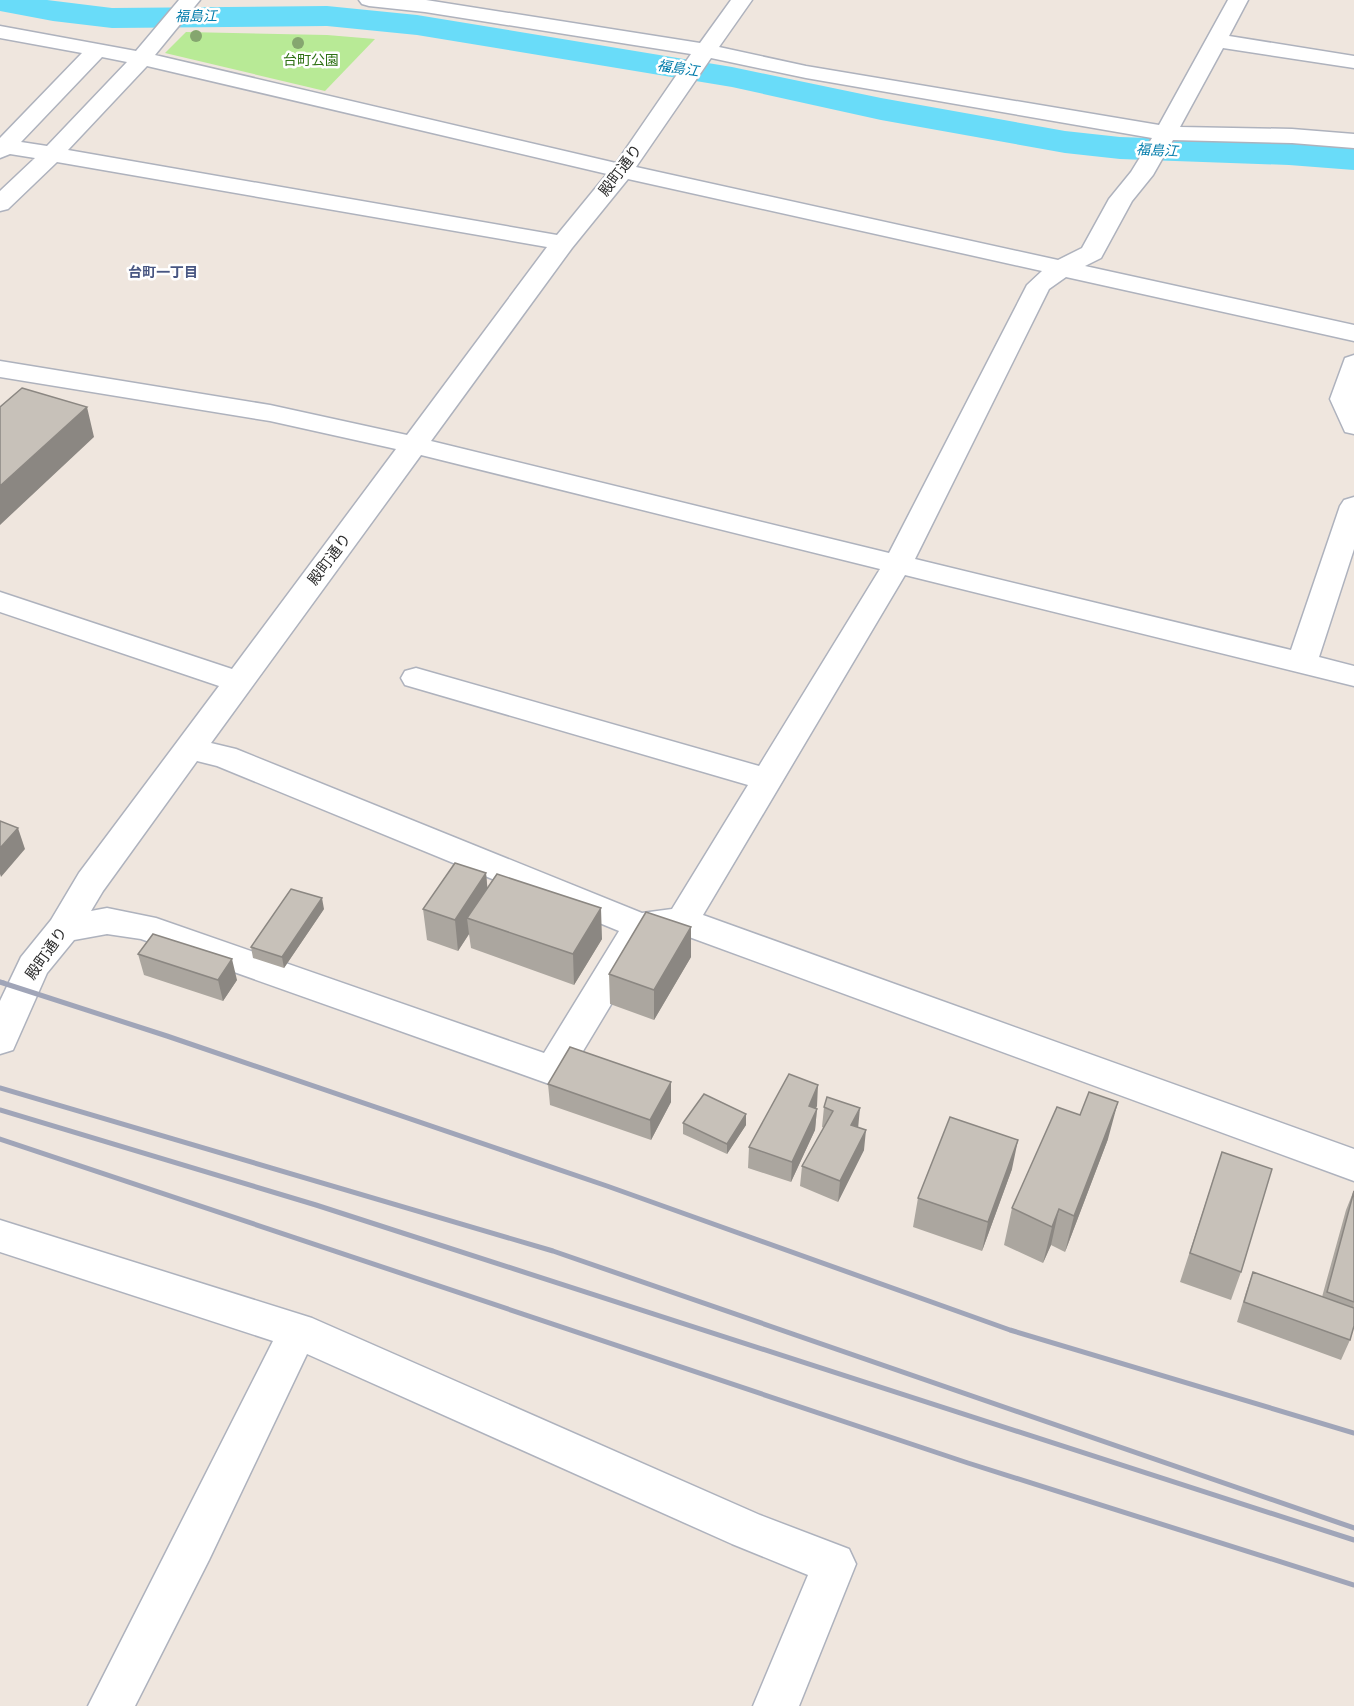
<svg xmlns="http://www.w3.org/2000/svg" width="1354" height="1706" font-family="'PT Sans Narrow','Noto Sans JP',sans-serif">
<rect width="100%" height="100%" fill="#efe6de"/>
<path fill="#b8ea96" d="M186 32 327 35 375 39 325 91 165 53Z"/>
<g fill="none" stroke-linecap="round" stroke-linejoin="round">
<path fill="#69dcf9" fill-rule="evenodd" d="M0 0H47L112 8 327 6 417 15 732 67 881 98 1065 131 1120 137 1289 143 1354 148V170L1289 165 1120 159 1065 153 881 120 732 87 417 35 327 26 112 28 53 21 0 11Z"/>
<g stroke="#aeb2bd" stroke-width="3">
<path id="minor" d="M179 0H200L155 55 616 163 691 54 425 12 369 6 362 4 359 0H426L700 43 731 0H752L719 47 806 66 1159 125 1228 0H1248L1229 36 1354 56V68L1223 48 1180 127 1292 129 1354 134V148L1292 143 1173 140 1153 175 1132 201 1101 258 1085 266 1354 325V341L1066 277 1049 289 915 559 1291 650 1340 506 1344 500 1354 497V549L1319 657 1354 666V686L905 575 703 915 1354 1149V1181L681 934 651 938 565 1081 552 1085 141 939 107 934 74 940 47 973 13 1050 0 1054V1001L21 957 51 920 79 873 219 686 0 612V592L232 669 396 449 270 421 0 377V361L270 405 407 435 547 247 57 162 8 209 0 211V191L35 158 10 154 0 158V138L82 53 0 38V26L136 51ZM102 57 127 62 47 146 21 142ZM711 58 806 78 1152 138 1131 172 1109 199 1082 248 1058 260 636 167ZM147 66 607 174 557 235 68 150ZM628 179 1042 271 1027 285 889 553 431 441 572 248ZM421 455 880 569 759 766 416 668 405 671 401 678 405 685 748 785 672 909 642 913 236 749 211 743ZM197 761 217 766 619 931 544 1053 156 918 107 908 91 911 103 891Z
M1354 355V434L1345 432 1330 399 1345 358Z
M0 1220 312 1318 760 1515 849 1549 856 1564 799 1706H753L808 1575 732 1544 307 1354 209 1560 135 1706H88L273 1341 0 1252Z"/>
</g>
<use href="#minor" fill="#fff" fill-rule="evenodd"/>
<path stroke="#a0a5b8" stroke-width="4.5" d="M0 982 4 983"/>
<path stroke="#a0a5b8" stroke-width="5" d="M0 982 167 1036 607 1186 1010 1330 1354 1433
M0 1088 553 1251 1354 1528
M0 1110 316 1205 1354 1540
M0 1139 968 1463 1354 1585"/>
</g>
<g fill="#85a66f">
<circle cx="196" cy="36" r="6"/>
<circle cx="298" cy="43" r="6"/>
</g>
<path fill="#aba69f" d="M486 873 487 888 602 939 574 985 471 948 469 934 458 951 427 940 423 909Z
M324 909 284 968 253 958 251 947Z
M138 954 237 980 223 1001 144 975Z
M691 957 654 1020 610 1004 609 974Z
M548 1084 671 1102 651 1140 550 1105Z
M827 1097 858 1127 864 1150 838 1202 800 1186 802 1166 824 1128 822 1127 824 1107Z
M817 1106 815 1109H817L815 1130 791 1182 748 1168 749 1147Z
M683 1123 746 1125 727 1154 683 1134Z
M1108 1139 1065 1252 1051 1245 1043 1263 1004 1245 1012 1208Z
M1222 1152 1241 1272 1231 1300 1180 1282Z
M1012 1169 982 1251 913 1227 918 1198Z
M1354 1190V1326L1350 1340 1341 1360 1237 1322 1246 1292 1253 1272 1322 1297 1346 1210Z"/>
<path fill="#8b8782" d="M87 407 94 437 0 525V486Z
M18 828 25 849 1 877 0 874V848Z
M486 873 489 904 467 918 469 934 458 951 455 920Z
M322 898 324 909 284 968 282 957Z
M601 908 602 939 574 985 573 954Z
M691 927V957L654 1020V990Z
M232 959 237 980 223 1001 218 980Z
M671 1082V1102L651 1140 650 1120Z
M818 1085 817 1106 808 1127 809 1106Z
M1118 1102 1108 1139 1065 1252 1074 1216Z
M860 1108 858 1129 851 1125Z
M817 1109 815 1130 791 1182 792 1162Z
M746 1114V1125L727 1154V1144Z
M866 1130 864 1150 838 1202 840 1181Z
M1018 1140 1012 1169 982 1251 988 1222Z
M1059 1209 1051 1245 1043 1263 1052 1227Z"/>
<path fill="#c7c1b9" stroke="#8b8782" stroke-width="1.5" d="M22 388 87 407 0 486V407Z
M0 821 18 828 0 848Z
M455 863 486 873 455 920 423 909Z
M497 874 601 908 573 954 467 918Z
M291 889 322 898 282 957 251 947Z
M646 912 691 927 654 990 609 974Z
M153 934 232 959 218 980 138 954Z
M570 1047 671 1082 650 1120 548 1084Z
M789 1074 818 1085 809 1106 817 1109 792 1162 749 1147Z
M1089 1092 1118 1102 1074 1216 1059 1209 1052 1227 1012 1208 1057 1107 1080 1115Z
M704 1094 746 1114 727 1144 683 1123Z
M827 1097 860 1108 851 1125 866 1130 840 1181 802 1166 833 1111 824 1107Z
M950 1117 1018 1140 988 1222 918 1198Z
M1222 1152 1272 1169 1241 1272 1190 1253Z
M1354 1191V1302L1327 1292Z
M1253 1272 1354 1308V1326L1350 1340 1244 1302Z"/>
<g text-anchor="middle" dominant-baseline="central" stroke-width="5" stroke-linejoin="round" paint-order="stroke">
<g font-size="14" font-style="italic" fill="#027cab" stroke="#fff">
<text transform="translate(196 16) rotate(-1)">福島江</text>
<text transform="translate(678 68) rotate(9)">福島江</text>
<text transform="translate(1157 150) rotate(3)">福島江</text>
</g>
<g font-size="14" fill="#2e7114" stroke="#fff">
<text x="311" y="60">台町公園</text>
</g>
<g font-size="14" font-weight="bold" fill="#485682" stroke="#fff">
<text x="163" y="272">台町一丁目</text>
</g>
<g font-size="15" fill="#2c2c2c" stroke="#fff">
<text transform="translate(620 170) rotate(-53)">殿町通り</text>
<text transform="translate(329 559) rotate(-53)">殿町通り</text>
<text transform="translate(46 953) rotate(-55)">殿町通り</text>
</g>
</g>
</svg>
